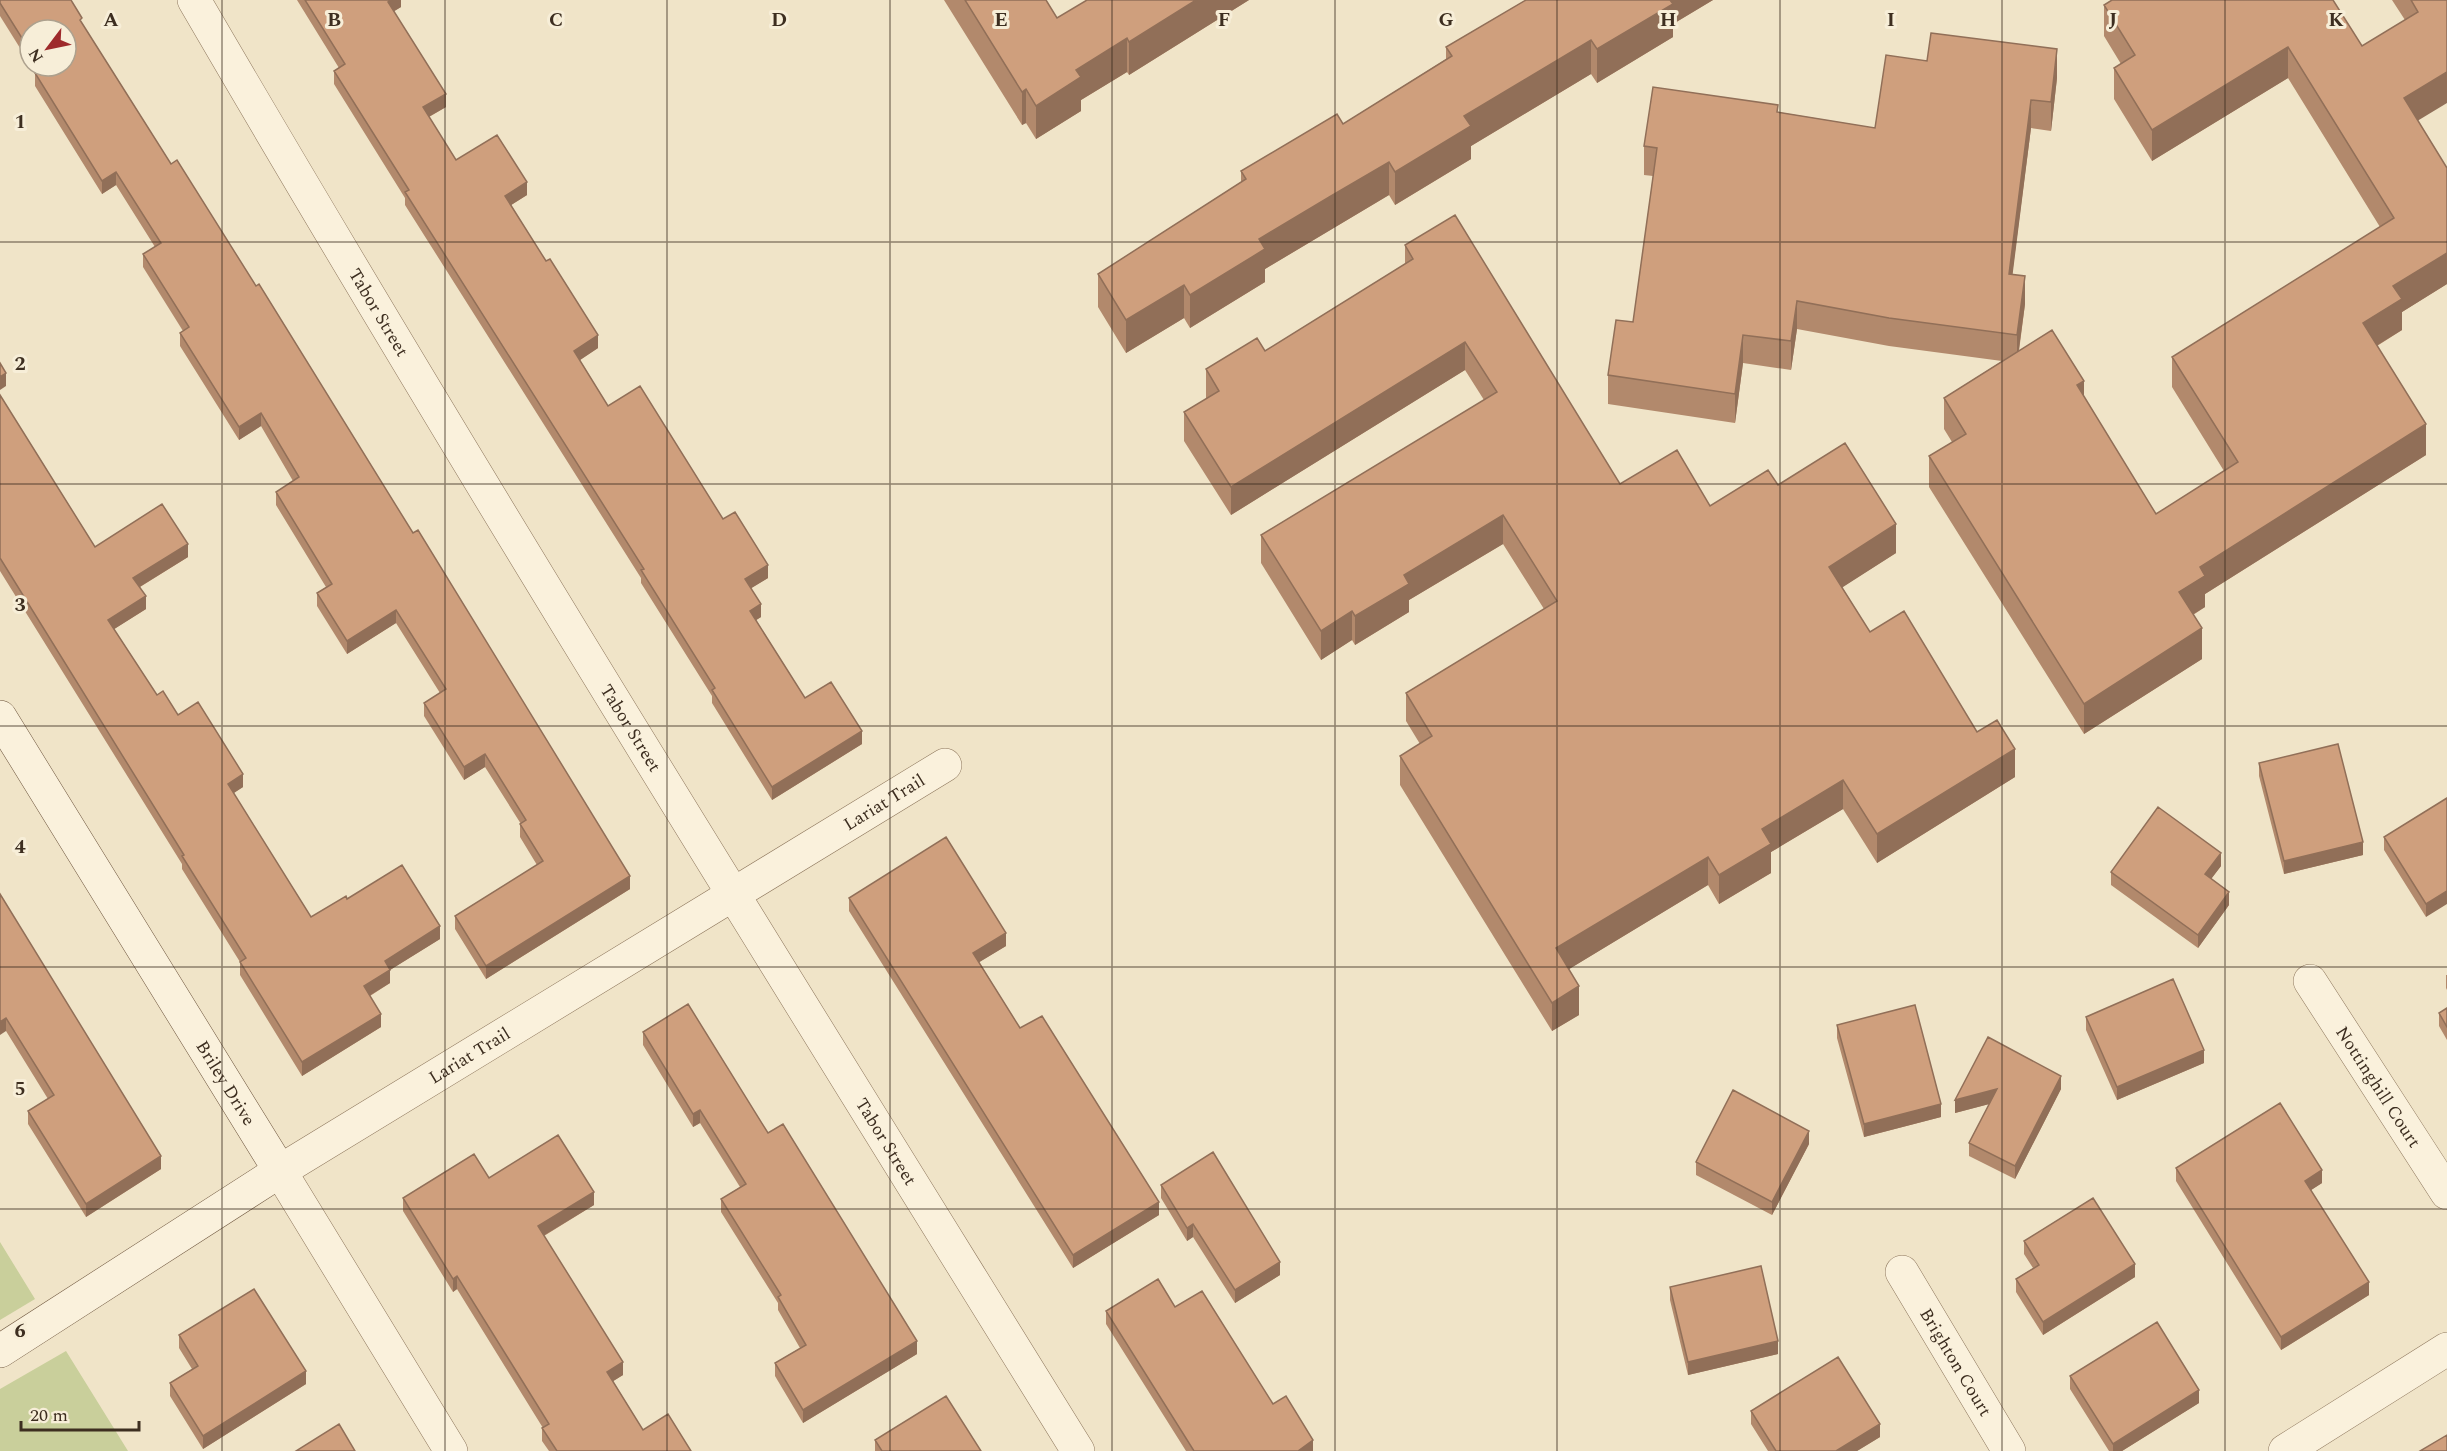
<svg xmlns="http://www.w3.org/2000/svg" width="2447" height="1451" font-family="Spectral,serif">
<rect width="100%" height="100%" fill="#f0e4c8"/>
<path fill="#c9cf9b" d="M0 1242 35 1299 0 1320Z
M66 1351 128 1451H0V1389Z"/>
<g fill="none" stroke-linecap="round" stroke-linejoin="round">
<g stroke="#8d765c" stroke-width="34">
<g id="street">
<path id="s1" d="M194 0C479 489 780 970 1078 1451"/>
<path id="s2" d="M2310 981 2447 1193"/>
<path id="s3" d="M1902 1272 2009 1451"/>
<path id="s4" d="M451 1451 280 1171 945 765"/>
<path d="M2285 1451 2447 1349"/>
</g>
</g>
<g stroke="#6f573f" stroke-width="34">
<g id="secondary">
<path id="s5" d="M0 717 280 1171 0 1351"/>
</g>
</g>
<use href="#street" stroke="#faf1dc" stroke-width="33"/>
<use href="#secondary" stroke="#faf1dc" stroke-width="33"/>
</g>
<path fill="#b2896c" d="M0 0 82 23 171 164 630 889 486 979 455 929V916L537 865 520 837V824H521L485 767 464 780 424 716V703L440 693 396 623 347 654 317 606V593L326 587 276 505V492L293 481 261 426 239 440 180 346V333L183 331 143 267V254L155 247 116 185 102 194 35 86V73L36 72 32 66H66L30 30V64L0 16Z
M297 0H401V7L394 11 446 107 429 117 456 160 527 195 511 205 598 348 580 360 608 406 723 519 768 578 751 588 761 617 756 620 805 698 862 744 772 800 712 703V696L641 583V578L405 205V198L334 84V71L339 68Z
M944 0H1046L1057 18 1249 0 1129 75 1127 72 1081 100V111L1036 139 1026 123 1022 125Z
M1526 0H1713L1673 24V37L1597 83 1591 74 1471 146V159L1395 205 1389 195 1265 269V282L1190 328 1184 318 1126 353 1098 307V274L1241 182V171L1343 124 1446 59V47Z
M2392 0H2447L2418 121 2447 168V284L2402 312V330L2377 346 2426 455 2205 594V607L2193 615 2202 659 2084 734 1929 487V456L1952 442 1944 429V398L2002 361 1889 346 1797 329 1791 370 1743 363 1735 423 1608 404V375L1633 322 1653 176 1644 175V146L1778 112 1875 128 2057 78 2051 131 2031 128 2012 275 2025 304 2019 351 2084 397 2156 514 2224 471 2172 387V357L2380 227 2288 78 2152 161 2114 99V68L2121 64 2104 36V5L2362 46 2405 20Z
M1405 245 1620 484 1710 506 1778 485 1896 553 1842 587 1870 632 1977 732 2015 777 1877 863 1843 809 1771 852V873L1719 904 1708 885 1569 969 1579 1015 1552 1031 1400 785V756L1420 744 1406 721V693L1544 609 1503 544 1409 600V612L1355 645 1352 640 1321 660 1261 563V535L1484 400 1465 370 1231 515 1184 441V412L1206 399V369L1265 351 1405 264Z
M0 395 95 547 188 557 140 587 146 609 114 629 157 695 178 715 243 787 233 793 311 917 347 899 440 939 390 970V983L370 996 381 1027 302 1076 240 975V962L182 869V864L0 571Z
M2259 763 2363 855 2284 874 2259 776Z
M2447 798 2426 917 2384 850V837Z
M2221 866 2211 879 2229 905 2198 948 2111 885V872Z
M0 894 161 1169 86 1217 28 1124V1111L48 1099 6 1031Z
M849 898 1006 946 979 962 1020 1028 1159 1215 1073 1268 849 911Z
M2446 975H2447V990L2446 988Z
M2447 1008V1040L2439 1026V1013Z
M2086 1017 2204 1063 2117 1100 2086 1030Z
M1837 1025 1941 1117 1864 1137 1837 1038Z
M643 1032 768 1133 917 1354 803 1423 775 1376V1363L800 1348 778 1310V1303L721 1212V1199L740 1187 700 1123 693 1127 643 1045Z
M2061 1089 2015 1179 1969 1156V1143L1989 1104 1955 1113V1100Z
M1809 1144 1772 1215 1696 1175V1162Z
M2176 1168 2322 1183 2311 1190 2369 1295 2281 1350 2176 1181Z
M489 1178 594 1205 544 1236 623 1375 613 1381 643 1430 691 1451H549L542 1441V1428H543L457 1289 453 1292 403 1211V1198Z
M1161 1185 1280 1275 1235 1303 1193 1237 1187 1241 1161 1198Z
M2024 1241 2135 1277 2043 1335 2016 1292V1279L2033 1268 2024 1254Z
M1670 1287 1778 1354 1688 1375 1670 1300Z
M1175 1307 1273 1404 1313 1451H1186L1106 1324V1311Z
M179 1335 306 1384 203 1449 170 1396V1383L192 1369 179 1348Z
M2070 1376 2199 1403 2122 1451H2109L2070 1389Z
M1751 1411 1880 1437 1857 1451H1768L1751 1424Z
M875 1440 981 1451H875Z"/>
<path fill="#916f58" d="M391 0H401V7L388 15V2Z
M1196 0H1249L1129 75V42Z
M1667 0H1713L1673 24V37L1597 83V49Z
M1127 38V72L1081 100V111L1036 139V106L1076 70Z
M1591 40V74L1471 146V159L1395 205V172L1464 116Z
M2288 47V78L2152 161V130Z
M2057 49V78L2051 131V102Z
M2447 72V103L2404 129V98Z
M1026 89V123L1022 125V92Z
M446 94V107L423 120V107Z
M2031 100V128L2009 303V274Z
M1389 162V195L1265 269V282L1190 328V295L1259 239Z
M116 172V185L102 194V181Z
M527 182V195L505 209V196Z
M2447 253V284L2402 312V330L2363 354V323L2393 286Z
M2025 276V304L2017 363V335Z
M1184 285V318L1126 353V320Z
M1797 301V329L1791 370V341Z
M598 335V348L574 364V351Z
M1743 335V363L1735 423V394Z
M1465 342V370L1231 515V487Z
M6 373V386L0 390V377Z
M2084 381V412L2077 385Z
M261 413V426L239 440V427Z
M2426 424V455L2205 594V607L2179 623V592L2200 567Z
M1503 515V544L1409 600V612L1355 645V616L1404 575Z
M1896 524V553L1829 596V567Z
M188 544V557L133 591V578Z
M768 565V578L745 592V579Z
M146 596V609L108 633V620Z
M761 604V617L750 624V611Z
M396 610V623L347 654V641Z
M1352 611V640L1321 660V631Z
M2202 628V659L2084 734V704Z
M862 731V744L772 800V787Z
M2015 749V777L1877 863V834Z
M485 754V767L464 780V767Z
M243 774V787L228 797V784Z
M1843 780V809L1771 852V873L1719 904V875L1762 829Z
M2363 842V855L2284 874V861Z
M2221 853V866L2205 887V874Z
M1708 857V885L1556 977V948Z
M630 876V889L486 979V966Z
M2447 891V904L2426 917V904Z
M2229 892V905L2198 948V935Z
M440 926V939L390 970V983L364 999V986L385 961Z
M1006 933V946L973 966V953Z
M1579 986V1015L1552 1031V1003Z
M381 1014V1027L302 1076V1062Z
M6 1018V1031L0 1035V1022Z
M2204 1050V1063L2117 1100V1087Z
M2061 1076V1089L2015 1179V1166Z
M1997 1089V1102L1955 1113V1100Z
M1941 1104V1117L1864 1137V1124Z
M700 1110V1123L693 1127V1114Z
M1809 1131V1144L1772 1215V1202Z
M161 1156V1169L86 1217V1204Z
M2322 1170V1183L2305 1194V1181Z
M594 1192V1205L538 1239V1226Z
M1159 1202V1215L1073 1268V1255Z
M1193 1224V1237L1187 1241V1228Z
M1280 1262V1275L1235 1303V1290Z
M2135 1264V1277L2043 1335V1322Z
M457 1276V1289L453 1292V1279Z
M2369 1282V1295L2281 1350V1337Z
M917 1341V1354L803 1423V1410Z
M1778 1341V1354L1688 1375V1362Z
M623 1362V1375L607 1385V1372Z
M306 1371V1384L203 1449V1436Z
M2199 1390V1403L2122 1451H2113V1444Z
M1880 1424V1437L1857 1451H1836Z
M1313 1440V1451H1297V1450Z"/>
<path fill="#cf9f7d" stroke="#916f58" stroke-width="1.5" d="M0 0H71L82 18 80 20 171 164 177 160 256 286 259 284 413 533 418 530 630 876 486 966 455 916 543 861 520 824 526 820 485 754 464 767 424 703 446 689 396 610 347 641 317 593 332 584 276 492 299 477 261 413 239 427 180 333 189 327 143 254 161 243 116 172 102 181 35 73 41 69 40 66H66V30H30V51L0 3Z
M305 0H391L388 2 446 94 423 107 456 160 497 135 527 182 505 196 546 261 550 259 598 335 574 351 608 406 640 386 723 519 735 512 768 565 745 579 761 604 750 611 805 698 831 682 862 731 772 787 712 690 715 688 641 570 644 569 405 192 409 190 334 71 345 64Z
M965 0H1046L1057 18 1087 0H1196L1129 42 1127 38 1076 70 1081 77 1036 106 1026 89 1022 92Z
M1526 0H1670L1673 4 1597 49 1591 40 1464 116 1471 126 1395 172 1389 162 1331 196 1259 239 1265 249 1190 295 1184 285 1126 320 1098 274 1246 179 1241 171 1337 114 1343 124 1452 56 1446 47Z
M2112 0H2333L2362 46 2418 12 2411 0H2447V72L2404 98 2447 168V253L2393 286 2402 299 2363 323 2426 424 2200 567 2205 576 2179 592 2202 628 2084 704 1929 456 1966 434 1944 398 2052 330 2084 381 2077 385 2156 514 2238 462 2172 357 2394 218 2288 47 2152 130 2114 68 2135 55 2104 5Z
M1931 33 2057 49 2051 102 2031 100 2009 274 2025 276 2017 335 1889 318 1797 301 1791 341 1743 335 1735 394 1608 375 1616 320 1633 322 1657 148 1644 146 1653 87 1778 105 1777 112 1875 128 1886 55 1927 61Z
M1455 215 1620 484 1677 450 1710 506 1768 470 1778 485 1845 443 1896 524 1829 567 1870 632 1904 611 1977 732 1997 720 2015 749 1877 834 1843 780 1762 829 1771 844 1719 875 1708 857 1556 948 1579 986 1552 1003 1400 756 1432 736 1406 693 1557 601 1503 515 1404 575 1409 584 1355 616 1352 611 1321 631 1261 535 1497 392 1465 342 1231 487 1184 412 1219 391 1206 369 1257 338 1265 351 1413 259 1405 245Z
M0 363 6 373 0 377Z
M0 395 95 547 162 504 188 544 133 578 146 596 108 620 157 695 163 691 178 715 198 702 243 774 228 784 311 917 346 896 347 899 402 865 440 926 385 961 390 970 364 986 381 1014 302 1062 240 962 246 958 182 856 184 855 0 558Z
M2338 744 2363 842 2284 861 2259 763Z
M2447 798V891L2426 904 2384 837Z
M2158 807 2221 853 2205 874 2229 892 2198 935 2111 872Z
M946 837 1006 933 973 953 1020 1028 1042 1016 1159 1202 1073 1255 849 898Z
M0 894 161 1156 86 1204 28 1111 54 1095 6 1018 0 1022Z
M2173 979 2204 1050 2117 1087 2086 1017Z
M688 1004 768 1133 783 1124 917 1341 803 1410 775 1363 806 1345 778 1297 781 1295 721 1199 746 1184 700 1110 693 1114 643 1032Z
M1915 1005 1941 1104 1864 1124 1837 1025Z
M2447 1008V1027L2439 1013Z
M1988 1037 2061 1076 2015 1166 1969 1143 1997 1089 1955 1100Z
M1733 1090 1809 1131 1772 1202 1696 1162Z
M2280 1103 2322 1170 2305 1181 2369 1282 2281 1337 2176 1168Z
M558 1135 594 1192 538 1226 623 1362 607 1372 643 1430 668 1414 691 1451H557L542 1428 549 1424 457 1276 453 1279 403 1198 474 1154 489 1178Z
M1213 1152 1280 1262 1235 1290 1193 1224 1187 1228 1161 1185Z
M2093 1198 2135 1264 2043 1322 2016 1279 2039 1265 2024 1241Z
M1761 1266 1778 1341 1688 1362 1670 1287Z
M1158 1279 1175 1307 1202 1291 1273 1404 1286 1396 1313 1440 1298 1451H1194L1106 1311Z
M254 1289 306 1371 203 1436 170 1383 198 1366 179 1335Z
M2157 1322 2199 1390 2113 1444 2070 1376Z
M1838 1357 1880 1424 1836 1451H1776L1751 1411Z
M946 1396 981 1451H882L875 1440Z
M339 1424 355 1451H296Z
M2447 1435V1451H2420Z"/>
<path fill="none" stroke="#3d2e20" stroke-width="1.5" stroke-opacity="0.55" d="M222 0V1451M445 0V1451M667 0V1451M890 0V1451M1112 0V1451M1335 0V1451M1557 0V1451M1780 0V1451M2002 0V1451M2225 0V1451M0 242H2447M0 484H2447M0 726H2447M0 967H2447M0 1209H2447"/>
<g text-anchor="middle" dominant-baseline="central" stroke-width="6" stroke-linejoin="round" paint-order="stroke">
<g font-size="18" fill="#3d2e20" stroke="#f7eed8">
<text stroke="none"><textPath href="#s1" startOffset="363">Tabor Street</textPath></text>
<text stroke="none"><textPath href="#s1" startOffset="849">Tabor Street</textPath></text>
<text stroke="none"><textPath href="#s4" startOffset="1036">Lariat Trail</textPath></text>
<text stroke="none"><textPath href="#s4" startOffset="550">Lariat Trail</textPath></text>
<text stroke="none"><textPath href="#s5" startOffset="430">Briley Drive</textPath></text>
<text stroke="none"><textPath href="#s2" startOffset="126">Nottinghill Court</textPath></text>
<text stroke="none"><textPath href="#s1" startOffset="1335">Tabor Street</textPath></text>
<text stroke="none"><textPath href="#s3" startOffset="105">Brighton Court</textPath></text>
</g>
</g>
<g font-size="20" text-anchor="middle" font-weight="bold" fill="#3d2e20" stroke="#f7eed8" stroke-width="6" stroke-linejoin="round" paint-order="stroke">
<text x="111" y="26">A</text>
<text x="334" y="26">B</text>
<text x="556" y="26">C</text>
<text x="779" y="26">D</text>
<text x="1001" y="26">E</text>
<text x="1224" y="26">F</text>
<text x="1446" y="26">G</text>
<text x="1668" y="26">H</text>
<text x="1891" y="26">I</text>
<text x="2113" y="26">J</text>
<text x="2336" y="26">K</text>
<text x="20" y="128">1</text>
<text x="20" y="370">2</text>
<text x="20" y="611">3</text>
<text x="20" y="853">4</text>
<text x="20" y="1095">5</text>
<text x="20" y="1337">6</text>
</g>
<g transform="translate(48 48) rotate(238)"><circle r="28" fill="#f7eed8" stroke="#ada18e" stroke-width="1.5"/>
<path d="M0-4.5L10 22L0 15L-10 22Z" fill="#9e2a2b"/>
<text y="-9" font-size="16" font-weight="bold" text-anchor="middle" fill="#3d2e20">N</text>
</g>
<path d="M21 1421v9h118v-9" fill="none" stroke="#3d2e20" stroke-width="3"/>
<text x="30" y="1421" font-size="18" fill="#3d2e20" stroke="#f7eed8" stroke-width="4.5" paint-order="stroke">20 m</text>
</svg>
